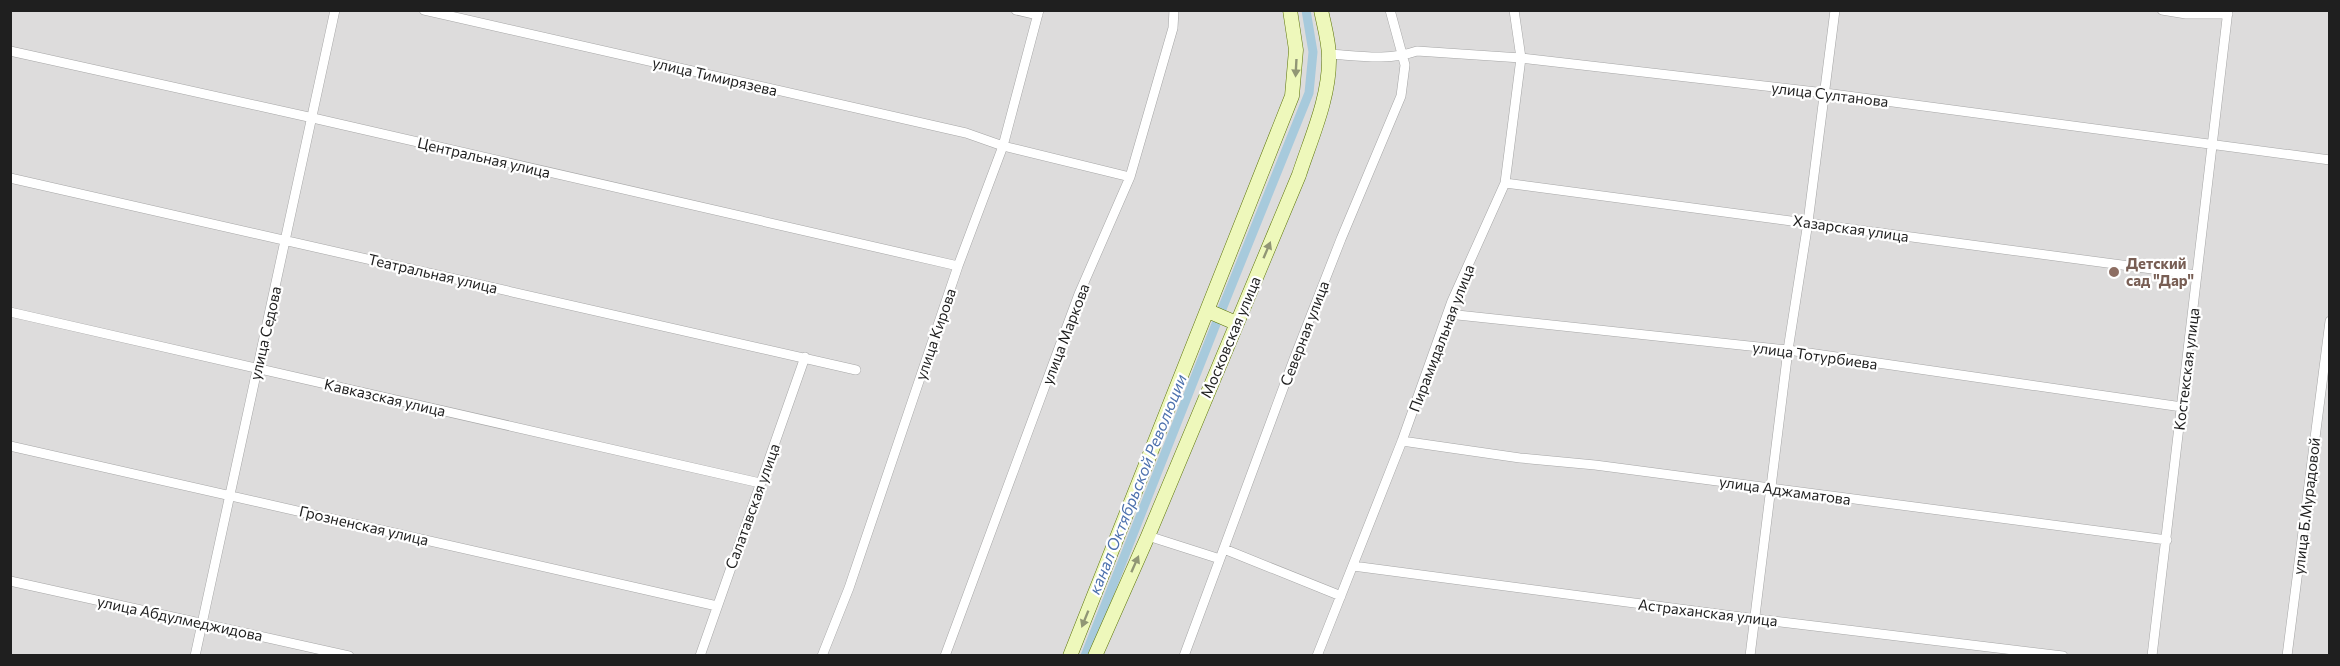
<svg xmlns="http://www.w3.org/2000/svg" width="2340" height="666" font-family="Commissioner,sans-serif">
<rect width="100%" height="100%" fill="#f0ede5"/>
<path fill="#dddcdc" d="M11 11H2329V655H11Z"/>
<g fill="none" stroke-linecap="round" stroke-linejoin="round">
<path stroke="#a7cadc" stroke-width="9" d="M1222 309 1309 93 1313 52 1306 10
M1085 656 1216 324"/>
<g stroke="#a6a6a6" stroke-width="10">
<path id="minor" d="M424 10 966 133 1003 146 1130 177
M1016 10 1038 15
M2162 10 2186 14H2228
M10 51 313 118 958 266
M1329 54C1360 56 1388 61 1417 51L1521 58 1825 93 2330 160
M10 178 856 370
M1505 183 2197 275
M10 312 760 483
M1448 314 1788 350 2182 407
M1402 441 1520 458 1595 465 2167 540
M10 446 717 606
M1148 536 1220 559
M1224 549 1341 596
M1353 566 1756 619 2063 656
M10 581 349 656
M195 656 335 10
M700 656 805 357
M822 656 849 588 958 266 1003 146 1039 10
M945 656 1079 294 1130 177 1173 28 1174 10
M1184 656 1294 359 1341 239 1401 96 1405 65 1390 10
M1317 656 1402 441 1452 301 1505 183 1521 58 1514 10
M1750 656 1788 350 1808 222 1835 10
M2152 656 2228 10
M2287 656 2330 321"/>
</g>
<g stroke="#5c7507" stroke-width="15">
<path id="secondary" d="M1208 311 1236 323
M1070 656 1292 96 1296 50 1290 10
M1095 656 1148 536 1299 175C1311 138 1330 97 1329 57 1329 42 1324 25 1321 10"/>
</g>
<use href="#minor" stroke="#fff" stroke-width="9"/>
<use href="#secondary" stroke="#eef8bb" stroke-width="14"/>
</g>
<defs><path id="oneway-solid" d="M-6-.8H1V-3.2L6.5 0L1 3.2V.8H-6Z" transform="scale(1.5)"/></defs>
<g fill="#919675">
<use href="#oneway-solid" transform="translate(1296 68) rotate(93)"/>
<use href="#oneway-solid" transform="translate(1267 250) rotate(-67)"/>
<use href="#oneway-solid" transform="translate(1135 564) rotate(-66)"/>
<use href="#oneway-solid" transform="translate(1085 619) rotate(112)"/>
</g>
<circle fill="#8d6e63" stroke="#fff" stroke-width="2" cx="2114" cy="272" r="6"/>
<g text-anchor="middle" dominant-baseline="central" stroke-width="4.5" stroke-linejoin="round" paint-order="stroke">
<g font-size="15" fill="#1f1f1f" stroke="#fff">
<text transform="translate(715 76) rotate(13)">улица Тимирязева</text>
<text transform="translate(1830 94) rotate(7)">улица Султанова</text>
<text transform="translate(484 157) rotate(13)">Центральная улица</text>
<text transform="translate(1851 228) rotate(8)">Хазарская улица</text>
<text transform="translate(433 273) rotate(13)">Театральная улица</text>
<text transform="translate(265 333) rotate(-77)">улица Седова</text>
<text transform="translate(1304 333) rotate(-69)">Северная улица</text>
<text transform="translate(935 334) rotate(-71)">улица Кирова</text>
<text transform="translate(1065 334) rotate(-69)">улица Маркова</text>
<text transform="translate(1230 337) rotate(-67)">Московская улица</text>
<text transform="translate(1441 338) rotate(-69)">Пирамидальная улица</text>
<text transform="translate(1815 355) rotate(8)">улица Тотурбиева</text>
<text transform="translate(2186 369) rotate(-83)">Костекская улица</text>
<text transform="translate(385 397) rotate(13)">Кавказская улица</text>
<text transform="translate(1785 490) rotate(8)">улица Аджаматова</text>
<text transform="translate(752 506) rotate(-70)">Салатавская улица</text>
<text transform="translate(2306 506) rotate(-83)">улица Б.Мурадовой</text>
<text transform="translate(364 525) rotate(13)">Грозненская улица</text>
<text transform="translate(1708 612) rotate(7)">Астраханская улица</text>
<text transform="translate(180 618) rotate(12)">улица Абдулмеджидова</text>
</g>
<g font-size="15" font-weight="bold" fill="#785e54" stroke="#fff" text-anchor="start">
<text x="2126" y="263">Детский<tspan x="2126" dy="17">сад "Дар"</tspan></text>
</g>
<g font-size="16" font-style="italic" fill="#4d71ad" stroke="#fff">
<text transform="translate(1137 484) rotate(-68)">канал Октябрьской Революции</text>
</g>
</g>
<rect width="2340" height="666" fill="none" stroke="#1f1f1f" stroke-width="24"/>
</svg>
